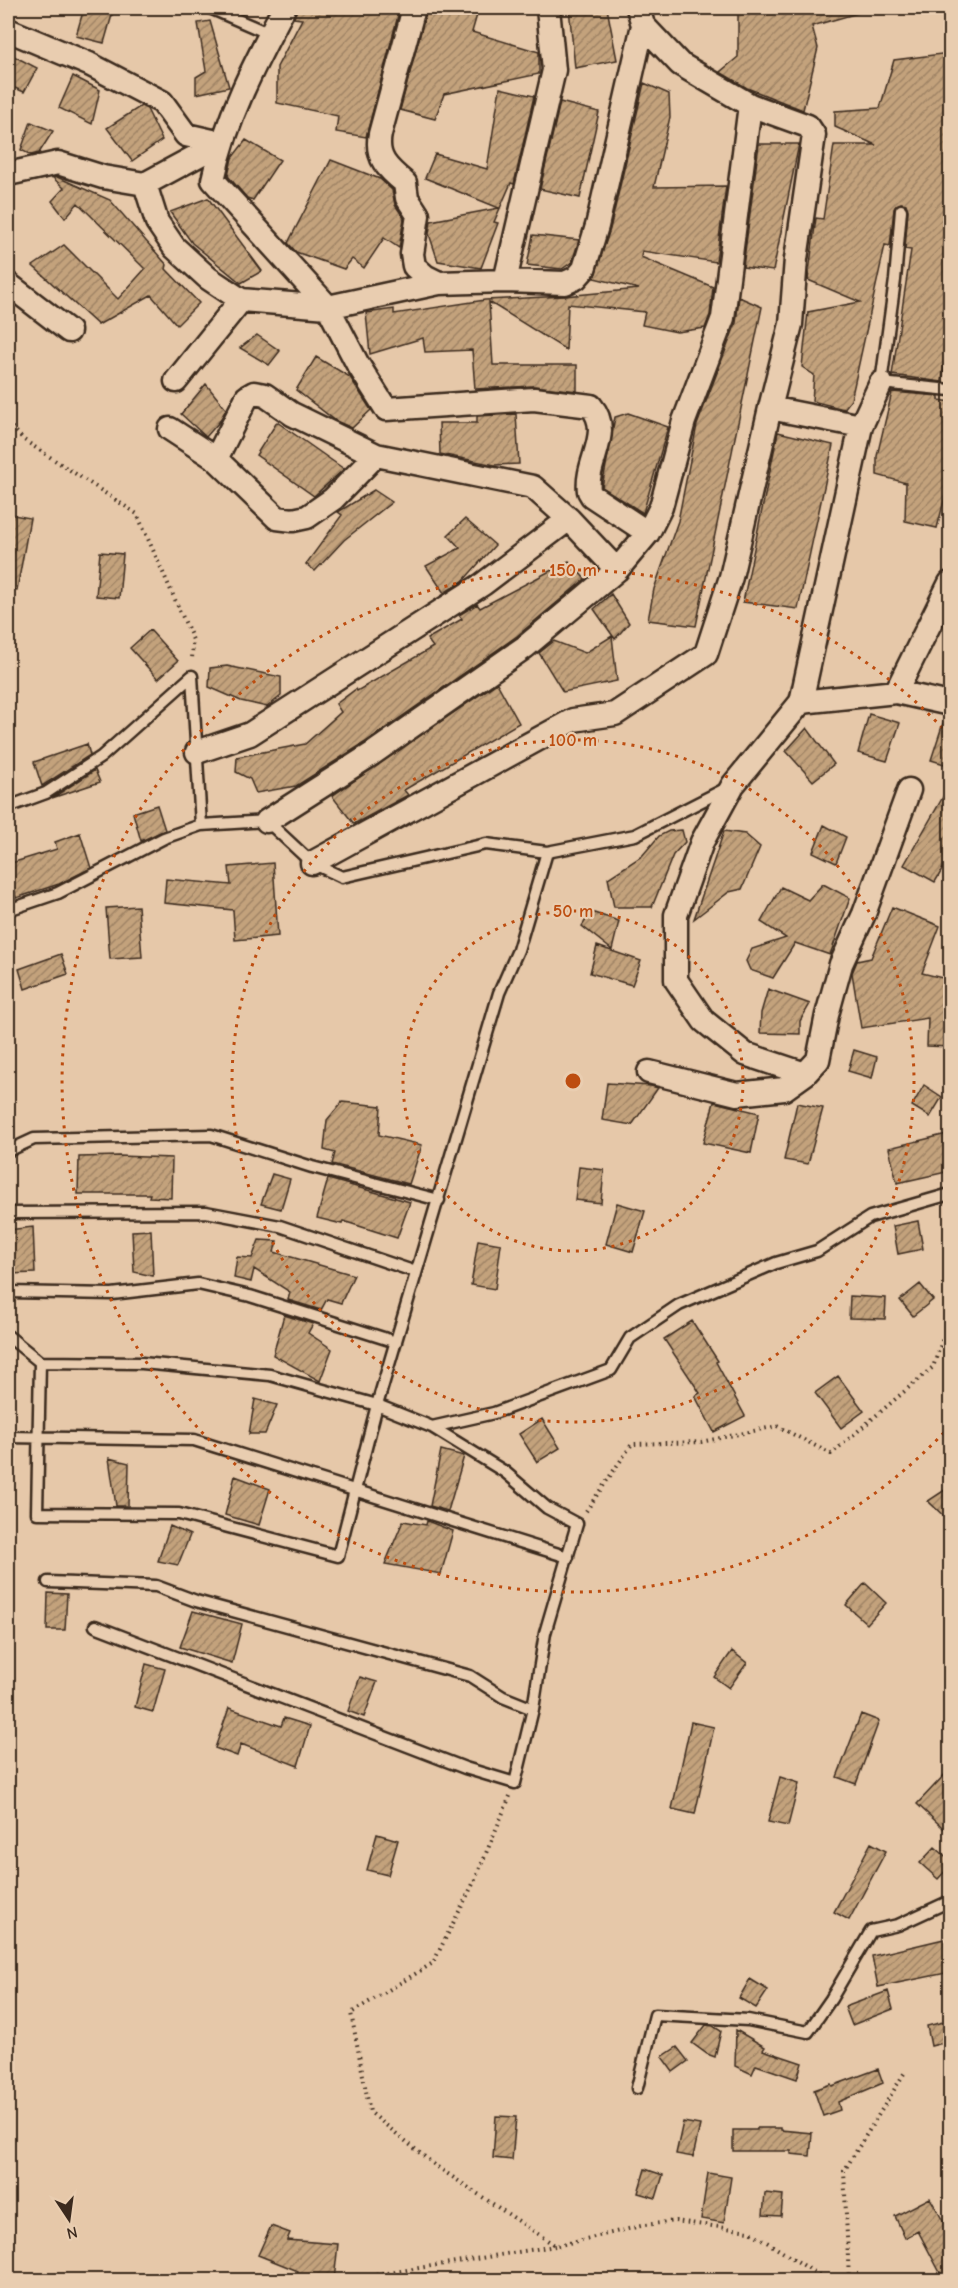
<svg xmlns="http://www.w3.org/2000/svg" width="958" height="2288" font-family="'Comic Neue',sans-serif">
<defs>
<pattern id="building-hatch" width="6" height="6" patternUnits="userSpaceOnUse" patternTransform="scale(1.5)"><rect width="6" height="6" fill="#c3a27c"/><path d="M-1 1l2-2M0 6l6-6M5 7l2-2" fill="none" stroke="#a08465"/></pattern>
</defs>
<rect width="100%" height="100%" fill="#e6c8a9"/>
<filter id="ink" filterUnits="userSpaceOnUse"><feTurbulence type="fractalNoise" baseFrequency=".0167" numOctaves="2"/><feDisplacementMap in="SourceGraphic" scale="12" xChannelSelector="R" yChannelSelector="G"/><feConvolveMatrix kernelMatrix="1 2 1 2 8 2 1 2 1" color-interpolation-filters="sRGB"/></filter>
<g filter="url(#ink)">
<path fill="url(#building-hatch)" stroke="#3b2a1e" stroke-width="1.5" d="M84 8H114L104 43 76 36Z
M297 8H400L366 137 336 132 338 116 277 103V67L302 19 294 18Z
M427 8H479L472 32 539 52V74L444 94 435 119 400 110Z
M569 8H607L617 60 575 68Z
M738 8H857L858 13 812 26 818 48 803 110 747 88 720 72 738 57Z
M210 21 229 87 196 94V77L206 71 198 23Z
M8 53 37 68 24 92 8 85Z
M949 53 951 313 942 382 892 375 911 250 905 249 908 210 906 204 901 203 894 209 890 246 885 245 851 400 844 409 812 401 814 375 802 367 808 312 860 302 808 280 816 218 823 219 834 145H876L835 127V111L880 108 894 60Z
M73 76 100 90 92 124 59 108Z
M644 83 669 94 670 117 654 187 726 186 716 262 642 251 641 257 713 287 710 315 705 328 677 332 642 325 645 312 568 304 566 350 489 302 493 365H577V391L533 386 475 389 472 350 425 352 423 338 370 354 366 313 394 309V314L485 300 565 296 639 289 594 278 610 229Z
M500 88 534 96 514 184 511 183 494 222 498 223 481 268 438 261 429 234 431 221 499 208 425 178 435 154 487 169Z
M560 102 599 112 580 198 540 189Z
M141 106 147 109 162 140 132 161 107 128Z
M31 122 53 131 39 153 31 155 21 150Z
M246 140 280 160 253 200 247 198 228 176 232 158Z
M759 144H799L773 271 743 267Z
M331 160 380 179 392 190 395 205 404 218 399 248 384 238 364 268 352 259 344 269 296 252 288 243Z
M57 177 110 200 167 265 166 269 199 303 177 325 151 295 98 325 33 266 64 245 118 299 145 269 78 203 65 218 52 201 64 188 53 178Z
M208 198 262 271 241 283 192 243 170 212Z
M533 235 579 240 572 262 562 269 527 265Z
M739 297 762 307 696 626 648 620 654 589 678 521 697 425 736 323Z
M257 335 280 351 269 365 240 348Z
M316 357 350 377 371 410 352 428 336 421 296 390Z
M206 384 226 409 219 422 206 437 181 414Z
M892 392 939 396V400L951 402V474L937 528 905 521 906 483 877 475V456Z
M628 413 668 427 643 513 602 487 615 417Z
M516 414 519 464 495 465 440 454 439 423H477V416Z
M277 422 344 469 314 496 256 455Z
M778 432 833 445 798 609 743 602Z
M374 490 392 502 344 540 315 571 306 564 342 515 338 512Z
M8 514 30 518 17 590 8 589Z
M465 519 495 545 463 581 444 593 426 566 460 548 448 535Z
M100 552 123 554 119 598 96 596Z
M569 561 585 579 517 636 364 743 296 786 256 793 250 779 236 772 237 757 305 744 341 712 336 704 356 689 357 691 433 647 427 639 462 619 459 615 477 604 480 608Z
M611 594 629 623 615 639 594 609Z
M150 630 178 661 158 679 130 648Z
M612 636 617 681 563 692 539 653 554 641 585 653Z
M227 666 281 677V696L267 707 241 701 209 687 210 668Z
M497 683 519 723 404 790 408 795 354 824 332 796Z
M869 714 900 723 887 761 858 753Z
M945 717H951V766L931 760Z
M807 728 834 764 813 781 786 751Z
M87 744 90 755 42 786 34 762Z
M95 770 100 782 52 798Z
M951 783V855L935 882 904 865Z
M157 805 165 830 141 841 133 813Z
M824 825 846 837 836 863 813 852Z
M682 830 685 842 673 855 652 907H614L608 878 642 856 659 836 669 831Z
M724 831 745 834 760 847 742 889 729 892 694 919Z
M80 833 91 868 59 884 16 898 8 864 57 849 55 842Z
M273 863 278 936 235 940 233 910 164 903 166 879 231 885 229 867Z
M823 884 850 898 830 955 795 943 773 978 750 970 746 961 752 949 786 938 761 922 781 887 808 900Z
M138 906 142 957 110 959 106 908Z
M892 907 940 926 922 973 951 980V1047L927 1046 928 1018 861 1028 852 973 857 961 871 958Z
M591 912 619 921 612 950 582 926Z
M597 946 641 961 632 985 590 973Z
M61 954 68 974 25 989 19 969Z
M768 989 810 1004 800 1021V1034L760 1033 761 1013Z
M854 1050 877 1057 872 1078 848 1071Z
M607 1083 651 1086 658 1088 632 1125 602 1120Z
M924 1085 942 1097 930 1117 912 1106Z
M342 1102 381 1106 379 1135 422 1145 409 1184 332 1164 335 1153 324 1150 327 1120Z
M714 1102 759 1113 751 1153 703 1143Z
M797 1103 823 1108 808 1164 784 1160Z
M947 1134 951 1171 897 1183 889 1148Z
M119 1156 172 1158 171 1198 149 1197 150 1194H78L79 1157Z
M579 1167 604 1170 601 1203 575 1200Z
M272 1174 290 1179 281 1209 261 1204Z
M328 1179 410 1202 397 1238 343 1221 342 1224 317 1218Z
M617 1203 645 1211 633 1252 606 1244Z
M918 1221 923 1249 898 1254 893 1226Z
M33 1227 35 1273 8 1274V1230Z
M151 1230 153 1276 134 1272 132 1231Z
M259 1240 277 1241 274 1252 354 1275 341 1303 327 1299 321 1310 288 1300 290 1292 254 1269 251 1282 234 1278 237 1257 252 1258Z
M478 1240 501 1244 495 1289 471 1285Z
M920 1284 933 1300 913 1316 900 1300Z
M850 1296 886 1298 885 1319 849 1318Z
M284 1315 313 1324 308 1333 332 1349 320 1381 273 1355Z
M692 1321 718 1361 716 1362 745 1416 714 1432 695 1396 700 1393 664 1339Z
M838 1376 864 1411 841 1428 815 1393Z
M255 1399 277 1405 265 1434H249Z
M542 1419 560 1448 537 1462 519 1434Z
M441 1450 464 1456 448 1511 430 1506Z
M109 1458 129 1463 128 1506H116Z
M235 1476 270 1489 259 1525 225 1515Z
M951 1486V1523L928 1501Z
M403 1521 426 1525 427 1521 453 1531 441 1574 385 1564Z
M170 1526 190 1535 178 1565 158 1561Z
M865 1583 886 1603 867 1624 846 1605Z
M48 1593 67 1594 65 1630H47Z
M193 1611 242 1624 232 1663 180 1647Z
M732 1651 747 1663 729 1688 714 1677Z
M146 1664 165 1669 153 1712 135 1707Z
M360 1677 377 1682 364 1717 348 1711Z
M229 1708 281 1726 284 1718 310 1726 298 1766 241 1744 237 1756 215 1748Z
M861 1714 879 1721 856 1784 837 1777Z
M691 1722 714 1727 695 1814 672 1809Z
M951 1768V1835L917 1804Z
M780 1777 799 1783 788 1826 768 1822Z
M377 1834 398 1840 388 1875 367 1870Z
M871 1843 886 1851 849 1920 834 1912Z
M935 1847 951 1861V1865L938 1879 920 1863Z
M944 1939 951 1972 878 1987 872 1956Z
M750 1979 768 1990 756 2008 739 1998Z
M888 1991 893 2009 852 2025 845 2007Z
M951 2020V2041L931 2046 927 2026Z
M706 2025 713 2026 721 2031 715 2057 707 2054 692 2043Z
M736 2030 765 2047 763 2050 802 2063 797 2079 756 2065 752 2074 735 2066Z
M677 2047 688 2061 673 2072 662 2057Z
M878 2069 883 2083 838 2102 840 2110 823 2116 814 2090 831 2084 832 2086Z
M496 2116 516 2117 512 2160 493 2158Z
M683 2122 700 2125 693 2157 676 2154Z
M757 2128H781V2130L812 2133 810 2156 791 2154V2151H733V2130H757Z
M645 2169 663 2175 656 2198 638 2193Z
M708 2173 731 2177 724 2223 701 2219Z
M765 2193 783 2195 781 2216 763 2215Z
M930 2198 951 2235V2280H944L918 2231 905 2238 895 2216Z
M271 2226 290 2233 287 2240 338 2244 334 2280H297L298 2271 258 2255Z"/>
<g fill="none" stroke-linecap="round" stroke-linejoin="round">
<g stroke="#3b2a1e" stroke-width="15">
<path id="service" d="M210 8 270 34
M901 210 895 280 881 383 950 390
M727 788 635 835 547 852 518 950 499 993 377 1405 432 1427 494 1413 611 1370 630 1338 679 1305 776 1263 817 1251 870 1217 950 1194
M8 807 46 793 101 757 192 676 201 825
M8 910 58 893 164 838 201 825 267 821 312 863 342 877 486 844 547 852
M8 1151 34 1139 211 1135 312 1167 439 1200
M8 1213 206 1212 280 1226 416 1272
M8 1292 112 1294 198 1284 250 1296 396 1342
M8 1336 40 1362 142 1363 270 1375 377 1405 338 1556 179 1514 37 1513 40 1362
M8 1437 194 1440 568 1557
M48 1582 156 1586 196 1601 470 1676 503 1697 533 1709 545 1633 577 1524 547 1508 505 1472 432 1427
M95 1626 465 1768 515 1783 533 1709
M637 2088 655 2015 748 2020 808 2032 831 1999 871 1931 898 1925 950 1901"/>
</g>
<g stroke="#3b2a1e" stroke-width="27">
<path id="minor" d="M284 8C255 63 226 118 213 180L328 307 357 363 386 409 534 399 591 406C614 433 585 461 589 491L592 496 648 533
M414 8 380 134C375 158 388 169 405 183L407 198 418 215 412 254 414 266 425 276 439 283 505 281 565 283 576 278 584 269 597 226 643 25
M638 8 643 25 680 64 750 105 808 126 814 135 796 259 791 324 770 408 861 426 881 383
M8 30 89 64 162 102 186 135 221 143
M8 174 58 163 103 177 145 184 221 143
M145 184 157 222 174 247 208 278 241 300 328 307 439 283
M505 281 554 70 548 8
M8 284 69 331
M176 381 241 300
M170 429 216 459 277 518 293 520 307 517 333 499 376 455
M216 459 247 397 254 393 265 395 292 414 376 455 533 487 569 519 617 570
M896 692 950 704
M801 702 861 426
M197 752 250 734 483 584 569 519
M267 821 372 754 525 647 617 570 648 533 661 507 684 421 723 318 750 105
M312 863 573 720 615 714 706 654 731 577 770 408
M649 1072 737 1094 784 1089 805 1074 818 1060 827 1015 841 964 864 914 909 790
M805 1074 745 1054 704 1021 676 980V915L702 842 733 785 801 702 896 692 950 583"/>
</g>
<path stroke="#3b2a1e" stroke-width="4" stroke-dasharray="1.5 4.5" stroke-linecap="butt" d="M8 423 24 440 137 514 193 640 192 660
M586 1511 632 1444 701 1442 777 1426 831 1454 933 1367 950 1318
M510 1796 474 1882 433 1963 351 2013 370 2112 436 2166 556 2246 645 2225 675 2221 749 2231 827 2280
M376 2275 555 2246
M849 2280 844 2171 905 2072"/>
<use href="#service" stroke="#e9cdb0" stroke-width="10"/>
<use href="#minor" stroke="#e9cdb0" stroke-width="22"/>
</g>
</g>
<g fill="none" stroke="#bd4d10" stroke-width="3" stroke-dasharray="3 6">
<circle cx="573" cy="1081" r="170"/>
<circle cx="573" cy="1081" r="341"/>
<path d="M950 1426A511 511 0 1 1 950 736"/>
</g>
<circle cx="573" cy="1081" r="9" fill="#bd4d10" stroke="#e9cdb0" stroke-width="3"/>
<g font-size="18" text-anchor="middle" font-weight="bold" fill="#bd4d10" stroke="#e9cdb0" stroke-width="4.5" stroke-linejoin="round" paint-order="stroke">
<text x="573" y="576">150 m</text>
<text x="573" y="746">100 m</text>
<text x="573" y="917">50 m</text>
</g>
<rect width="958" height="2288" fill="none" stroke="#e9cdb0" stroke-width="30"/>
<rect x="15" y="15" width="928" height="2258" fill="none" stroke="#3b2a1e" stroke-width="2" filter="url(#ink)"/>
<g transform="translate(69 2219) rotate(167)" stroke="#e9cdb0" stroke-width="4.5" paint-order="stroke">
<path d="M0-4.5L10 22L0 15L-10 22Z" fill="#3b2a1e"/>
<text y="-9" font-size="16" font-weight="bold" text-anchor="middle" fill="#3b2a1e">N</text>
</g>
</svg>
